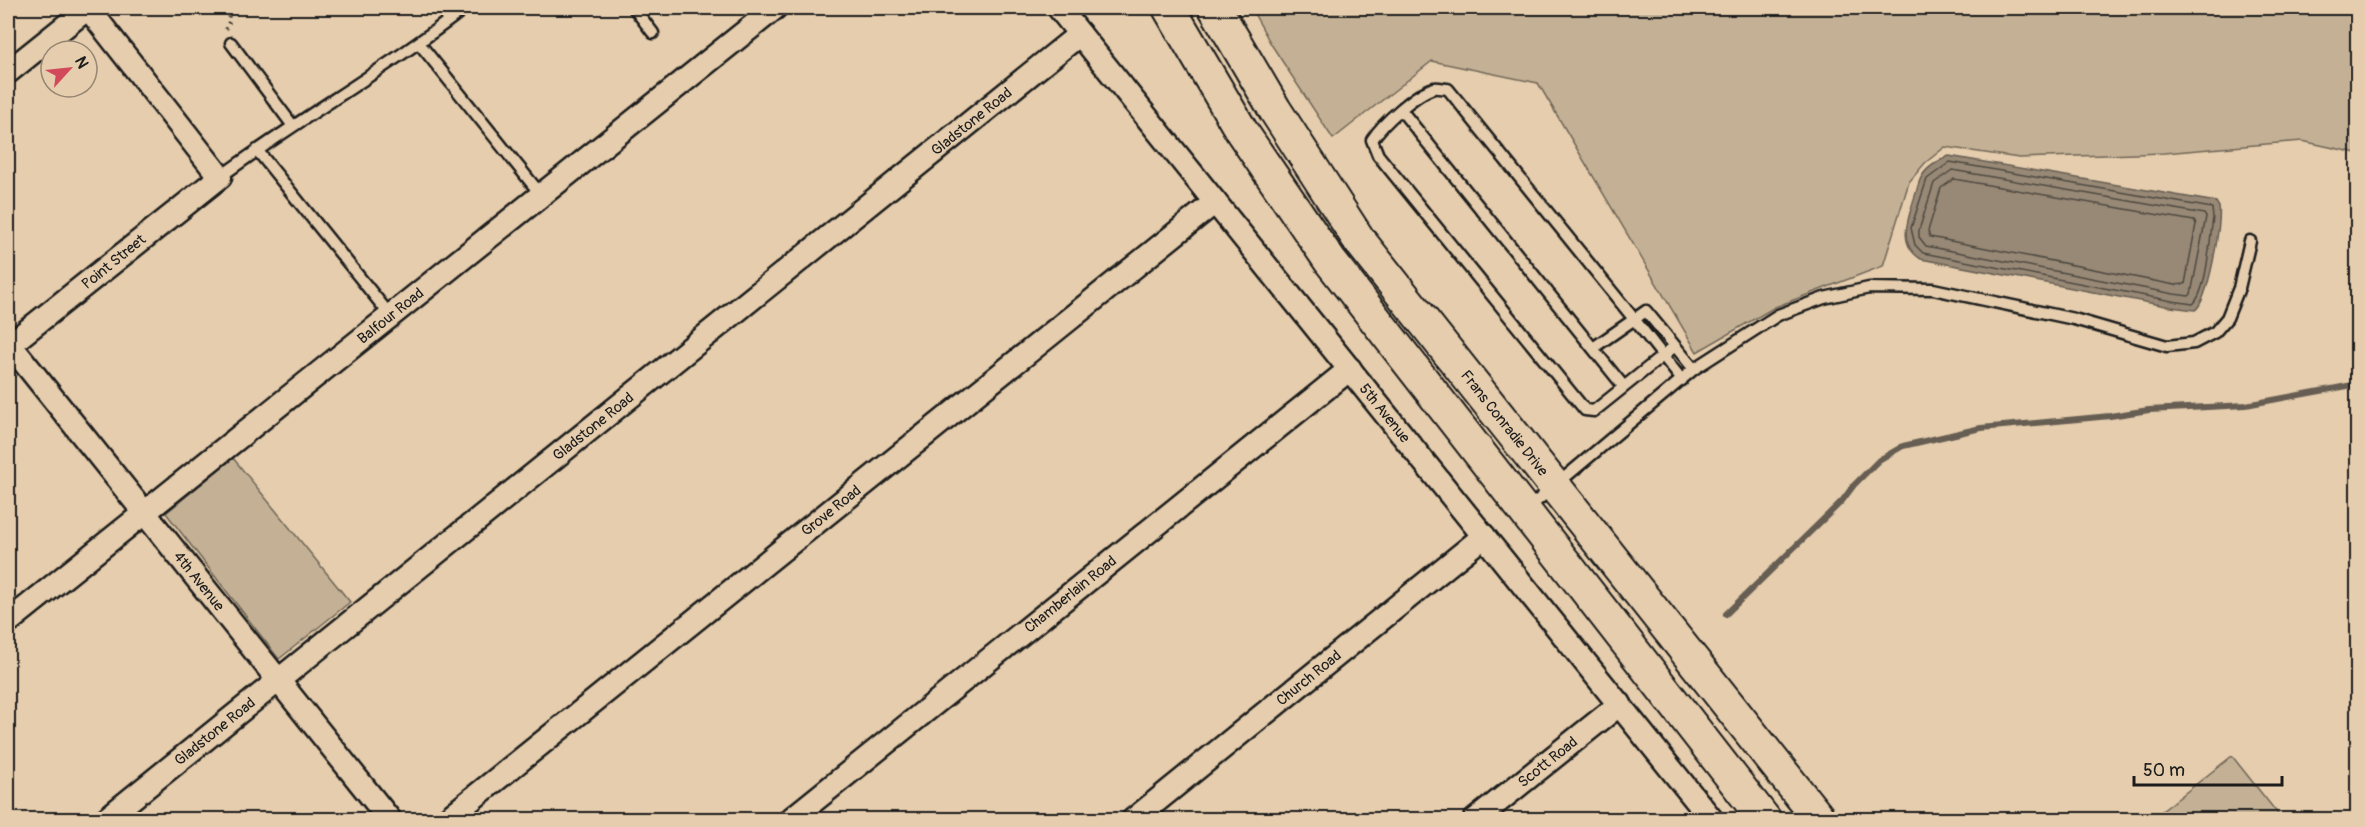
<svg xmlns="http://www.w3.org/2000/svg" width="2365" height="827" font-family="Pangolin,sans-serif">
<rect width="100%" height="100%" fill="#e5cdad"/>
<filter id="ink" filterUnits="userSpaceOnUse"><feTurbulence type="fractalNoise" baseFrequency=".0167" numOctaves="2"/><feDisplacementMap in="SourceGraphic" scale="12" xChannelSelector="R" yChannelSelector="G"/><feConvolveMatrix kernelMatrix="1 2 1 2 8 2 1 2 1" color-interpolation-filters="sRGB"/></filter>
<g filter="url(#ink)">
<path fill="#c4b195" stroke="#706658" stroke-width="1.5" d="M1251 8H2357V153L2302 141 2164 153 2019 158 1945 147 1925 163 1909 182 1883 266 1775 307 1697 352 1538 83 1432 61 1333 139 1271 44Z
M233 458 350 602 279 659 166 513Z
M2232 756 2282 819H2152Z"/>
<path fill="#988976" stroke="#665d52" stroke-width="1.5" d="M1949 156 2216 202 2219 207C2222 223 2208 302 2195 310L2171 307 1921 259C1897 244 1908 220 1914 199 1917 192 1918 182 1922 176 1927 167 1940 160 1949 156Z"/>
<g fill="none" stroke-linecap="round" stroke-linejoin="round">
<path stroke="#4e4840" stroke-width="1.5" d="M1950 162 2212 208 2213 218C2210 237 2207 292 2193 304L2172 301 1923 253 1915 245 1911 228 1927 179Z
M1952 170 2204 214 2206 217 2191 294 2189 296 2174 294 1926 246 1919 237V230L1934 183Z
M1954 179 2194 221 2196 224 2185 284 2175 285 1930 237 1928 231 1941 188Z"/>
<path stroke="#665d52" stroke-width="6" d="M1726 614 1842 501 1854 485 1879 460 1903 446 1981 428 2110 416 2149 410 2246 405 2358 384"/>
<g stroke="#1c1c1c" stroke-width="15">
<path id="lane" d="M443 8 451 18
M634 8 653 33
M231 43 293 126
M419 43 542 196
M1401 110 1624 387
M257 150 390 315
M220 177C300 118 387 69 465 8
M1675 346 1594 411 1585 410 1378 155 1372 140C1382 124 1416 93 1434 88 1438 87 1444 89 1448 89L1634 319 1682 380
M1593 348 1646 311 1694 369
M1526 510 1694 369 1778 315 1824 298 1869 288 1933 289 2074 319 2167 346 2194 343 2215 332 2227 318 2239 288 2250 241"/>
</g>
<g stroke="#1c1c1c" stroke-width="27">
<g id="street">
<path id="s1" d="M1059 8 1712 820"/>
<path d="M8 72 88 8 220 177 8 346"/>
<path id="s2" d="M8 342 390 820"/>
<path id="s3" d="M8 622 775 8"/>
<path id="s4" d="M105 820 1080 34"/>
<path id="s5" d="M446 820 1215 202"/>
<path id="s6" d="M790 820 1350 369"/>
<path id="s7" d="M1133 820 1484 536"/>
<path id="s8" d="M1475 820 1620 704"/>
</g>
</g>
<g stroke="#1c1c1c" stroke-width="36">
<g id="secondary">
<path d="M1169 8 1242 132 1330 261 1765 820"/>
<path id="s9" d="M1215 8 1275 110 1359 240 1820 820"/>
</g>
</g>
<path stroke="#1c1c1c" stroke-width="4" stroke-dasharray="1.5 4.5" stroke-linecap="butt" d="M226 29 229 22 228 8"/>
<use href="#lane" stroke="#e5cdad" stroke-width="10"/>
<use href="#street" stroke="#e5cdad" stroke-width="22"/>
<use href="#secondary" stroke="#e5cdad" stroke-width="32"/>
</g>
</g>
<g text-anchor="middle" dominant-baseline="central" stroke-width="5" stroke-linejoin="round" paint-order="stroke">
<g font-size="15" fill="#1c1c1c" stroke="#e5cdad">
<text stroke="none"><textPath href="#s4" startOffset="1113">Gladstone Road</textPath></text>
<text transform="translate(114 262) rotate(-39)">Point Street</text>
<text stroke="none"><textPath href="#s3" startOffset="490">Balfour Road</textPath></text>
<text stroke="none"><textPath href="#s1" startOffset="520">5th Avenue</textPath></text>
<text stroke="none"><textPath href="#s9" startOffset="507">Frans Conradie Drive</textPath></text>
<text stroke="none"><textPath href="#s4" startOffset="627">Gladstone Road</textPath></text>
<text stroke="none"><textPath href="#s5" startOffset="494">Grove Road</textPath></text>
<text stroke="none"><textPath href="#s2" startOffset="306">4th Avenue</textPath></text>
<text stroke="none"><textPath href="#s6" startOffset="360">Chamberlain Road</textPath></text>
<text stroke="none"><textPath href="#s7" startOffset="226">Church Road</textPath></text>
<text stroke="none"><textPath href="#s4" startOffset="141">Gladstone Road</textPath></text>
<text stroke="none"><textPath href="#s8" startOffset="93">Scott Road</textPath></text>
</g>
</g>
<rect width="2365" height="827" fill="none" stroke="#e5cdad" stroke-width="30"/>
<rect x="15" y="15" width="2335" height="797" fill="none" stroke="#1c1c1c" stroke-width="2" filter="url(#ink)"/>
<g transform="translate(69 69) rotate(63)"><circle r="28" fill="#e5cdad" stroke="#958673" stroke-width="1.5"/>
<path d="M0-4.5L10 22L0 15L-10 22Z" fill="#d1495b"/>
<text y="-9" font-size="16" font-weight="bold" text-anchor="middle" fill="#1c1c1c">N</text>
</g>
<path d="M2134 776v9h148v-9" fill="none" stroke="#1c1c1c" stroke-width="3"/>
<text x="2143" y="776" font-size="18" fill="#1c1c1c" stroke="#e5cdad" stroke-width="4.5" paint-order="stroke">50 m</text>
</svg>
